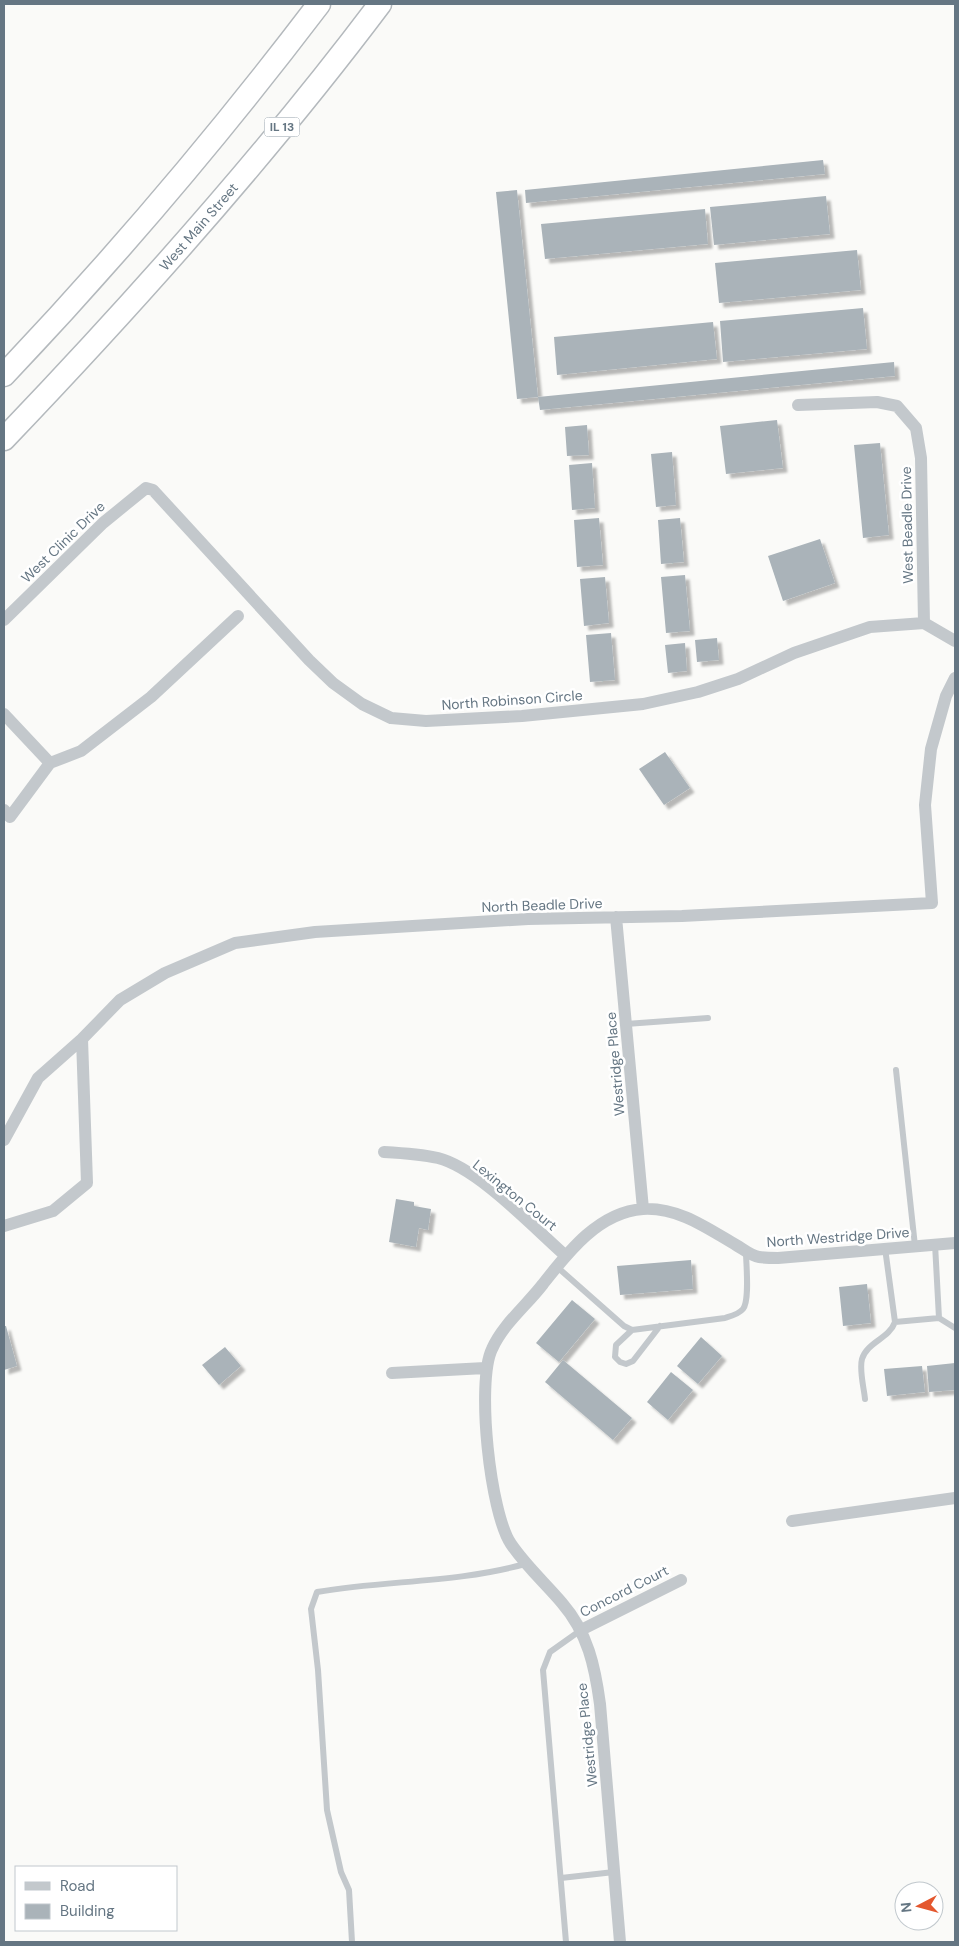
<svg xmlns="http://www.w3.org/2000/svg" width="959" height="1946" font-family="'DM Sans',sans-serif">
<defs>
<filter id="shadow"><feDropShadow dx="4.5" dy="4.5" stdDeviation="1" flood-color="#0004"/></filter>
</defs>
<rect width="100%" height="100%" fill="#fafaf8"/>
<path fill="#aab3b9" filter="url(#shadow)" d="M823 160 825 174 526 203 525 190Z
M517 190 538 397 517 399 496 192Z
M826 196 830 234 714 245 710 207Z
M705 209 708 244 545 259 541 224Z
M857 250 861 290 719 303 715 263Z
M863 308 867 349 723 362 720 321Z
M713 322 717 359 557 375 554 337Z
M894 362 895 376 540 410 538 397Z
M777 420 783 468 726 474 720 426Z
M587 425 589 455 567 456 565 427Z
M880 443 889 535 863 538 854 445Z
M672 452 676 505 656 507 651 454Z
M592 463 595 508 572 510 569 465Z
M599 518 603 565 577 567 574 520Z
M680 518 684 562 661 564 658 520Z
M820 539 835 583 783 601 768 556Z
M685 575 690 631 666 633 661 577Z
M605 577 609 623 584 626 580 579Z
M611 633 615 680 590 682 586 635Z
M717 638 719 660 697 662 695 640Z
M685 643 687 671 668 673 665 645Z
M665 752 690 788 664 805 639 769Z
M396 1199 414 1202V1206L431 1209 428 1230 419 1228 416 1247 389 1242Z
M691 1260 693 1289 620 1295 617 1266Z
M867 1284 871 1323 843 1326 839 1287Z
M572 1300 595 1319 559 1362 536 1343Z
M4 1326H6L17 1366 4 1370Z
M701 1337 722 1356 698 1384 677 1366Z
M225 1347 241 1366 219 1385 202 1365Z
M563 1360 632 1418 613 1440 545 1382Z
M955 1363V1390L929 1392 927 1366Z
M922 1366 925 1392 887 1396 884 1369Z
M671 1372 693 1390 668 1420 647 1402Z"/>
<g fill="none" stroke-linecap="round" stroke-linejoin="round">
<g stroke="#b4b9bd" stroke-width="25">
<g id="highway">
<path d="M4 375C115 258 221 133 319 4"/>
<path id="s1" d="M4 439C136 301 265 157 380 4"/>
</g>
</g>
<path stroke="#c3c8cc" stroke-width="6" d="M626 1024 708 1018
M896 1070 915 1246
M935 1244 939 1318
M556 1266 624 1326 632 1330 725 1318C731 1316 739 1314 743 1309 750 1300 746 1264 746 1252
M895 1322 939 1318 955 1328
M632 1330 616 1345 615 1357 620 1362 626 1364 633 1361 660 1326
M865 1399C864 1388 859 1370 862 1359 867 1342 889 1339 895 1322L885 1248
M561 1878 614 1872
M352 1942 349 1890 341 1872 327 1810 318 1670 311 1609 317 1592C387 1580 457 1583 525 1564
M566 1942 543 1670 550 1652 581 1630"/>
<path stroke="#c3c8cc" stroke-width="12" d="M798 405 877 402 897 406 916 428 921 458 924 623
M4 620 103 523 146 488 153 490 309 660 333 683 362 704 391 718 426 721 522 716 643 704 698 692 738 679 794 653 870 627 924 623 955 641
M4 714 50 763
M4 810 10 817 50 763 81 751 151 697 238 616
M616 917 643 1209
M4 1140 38 1078 82 1039 120 1000 165 973 235 943 315 932 528 919 682 916 932 903 925 805 931 749 946 696 955 678
M384 1152C402 1153 420 1154 438 1158 478 1168 534 1228 566 1256
M4 1226 53 1211 87 1183 82 1039
M392 1373 485 1368
M792 1521 955 1498
M581 1630 681 1580
M620 1942 600 1704C595 1667 588 1633 562 1603 545 1583 526 1566 511 1544 490 1513 476 1382 492 1349 503 1324 527 1305 543 1284 568 1252 599 1212 643 1209 678 1207 707 1228 736 1245 743 1249 751 1256 759 1257 765 1258 772 1258 778 1258L955 1243"/>
<use href="#highway" stroke="#fff" stroke-width="22"/>
</g>
<g text-anchor="middle" dominant-baseline="central" stroke-width="5" stroke-linejoin="round" paint-order="stroke">
<rect fill="#fff" stroke="#939fa8" stroke-width="1" x="264.5" y="117.5" width="35" height="19" rx="4"/>
<g font-size="12" font-weight="bold" fill="#657683">
<text x="282" y="127">IL 13</text>
</g>
<g font-size="14" fill="#657683" stroke="#fff">
<text stroke="none"><textPath href="#s1" startOffset="288">West Main Street</textPath></text>
<text transform="translate(907 525) rotate(-91)">West Beadle Drive</text>
<text transform="translate(63 542) rotate(-44)">West Clinic Drive</text>
<text transform="translate(512 700) rotate(-4)">North Robinson Circle</text>
<text transform="translate(542 905) rotate(-2)">North Beadle Drive</text>
<text transform="translate(615 1064) rotate(-95)">Westridge Place</text>
<text transform="translate(515 1195) rotate(39)">Lexington Court</text>
<text transform="translate(838 1237) rotate(-4)">North Westridge Drive</text>
<text transform="translate(624 1591) rotate(-27)">Concord Court</text>
<text transform="translate(587 1735) rotate(-96)">Westridge Place</text>
</g>
</g>
<rect width="959" height="1946" fill="none" stroke="#657683" stroke-width="10"/>
<rect x="15" y="1866" width="162" height="65" fill="#ffffff" stroke="#c1c8cd"/>
<rect x="25" y="1882" width="25" height="8" fill="#c3c8cc" stroke="#c1c8cd"/>
<text x="60" y="1891" font-size="15" fill="#657683">Road</text>
<rect x="25" y="1904" width="25" height="15" fill="#aab3b9" stroke="#c1c8cd"/>
<text x="60" y="1916" font-size="15" fill="#657683">Building</text>
<g transform="translate(919 1906) rotate(264)"><circle r="24" fill="#ffffff" stroke="#c1c8cd"/>
<path d="M0-4L9 19L0 12L-9 19Z" fill="#e4572e"/>
<text y="-8" font-size="14" font-weight="bold" text-anchor="middle" fill="#657683">N</text>
</g>
</svg>
